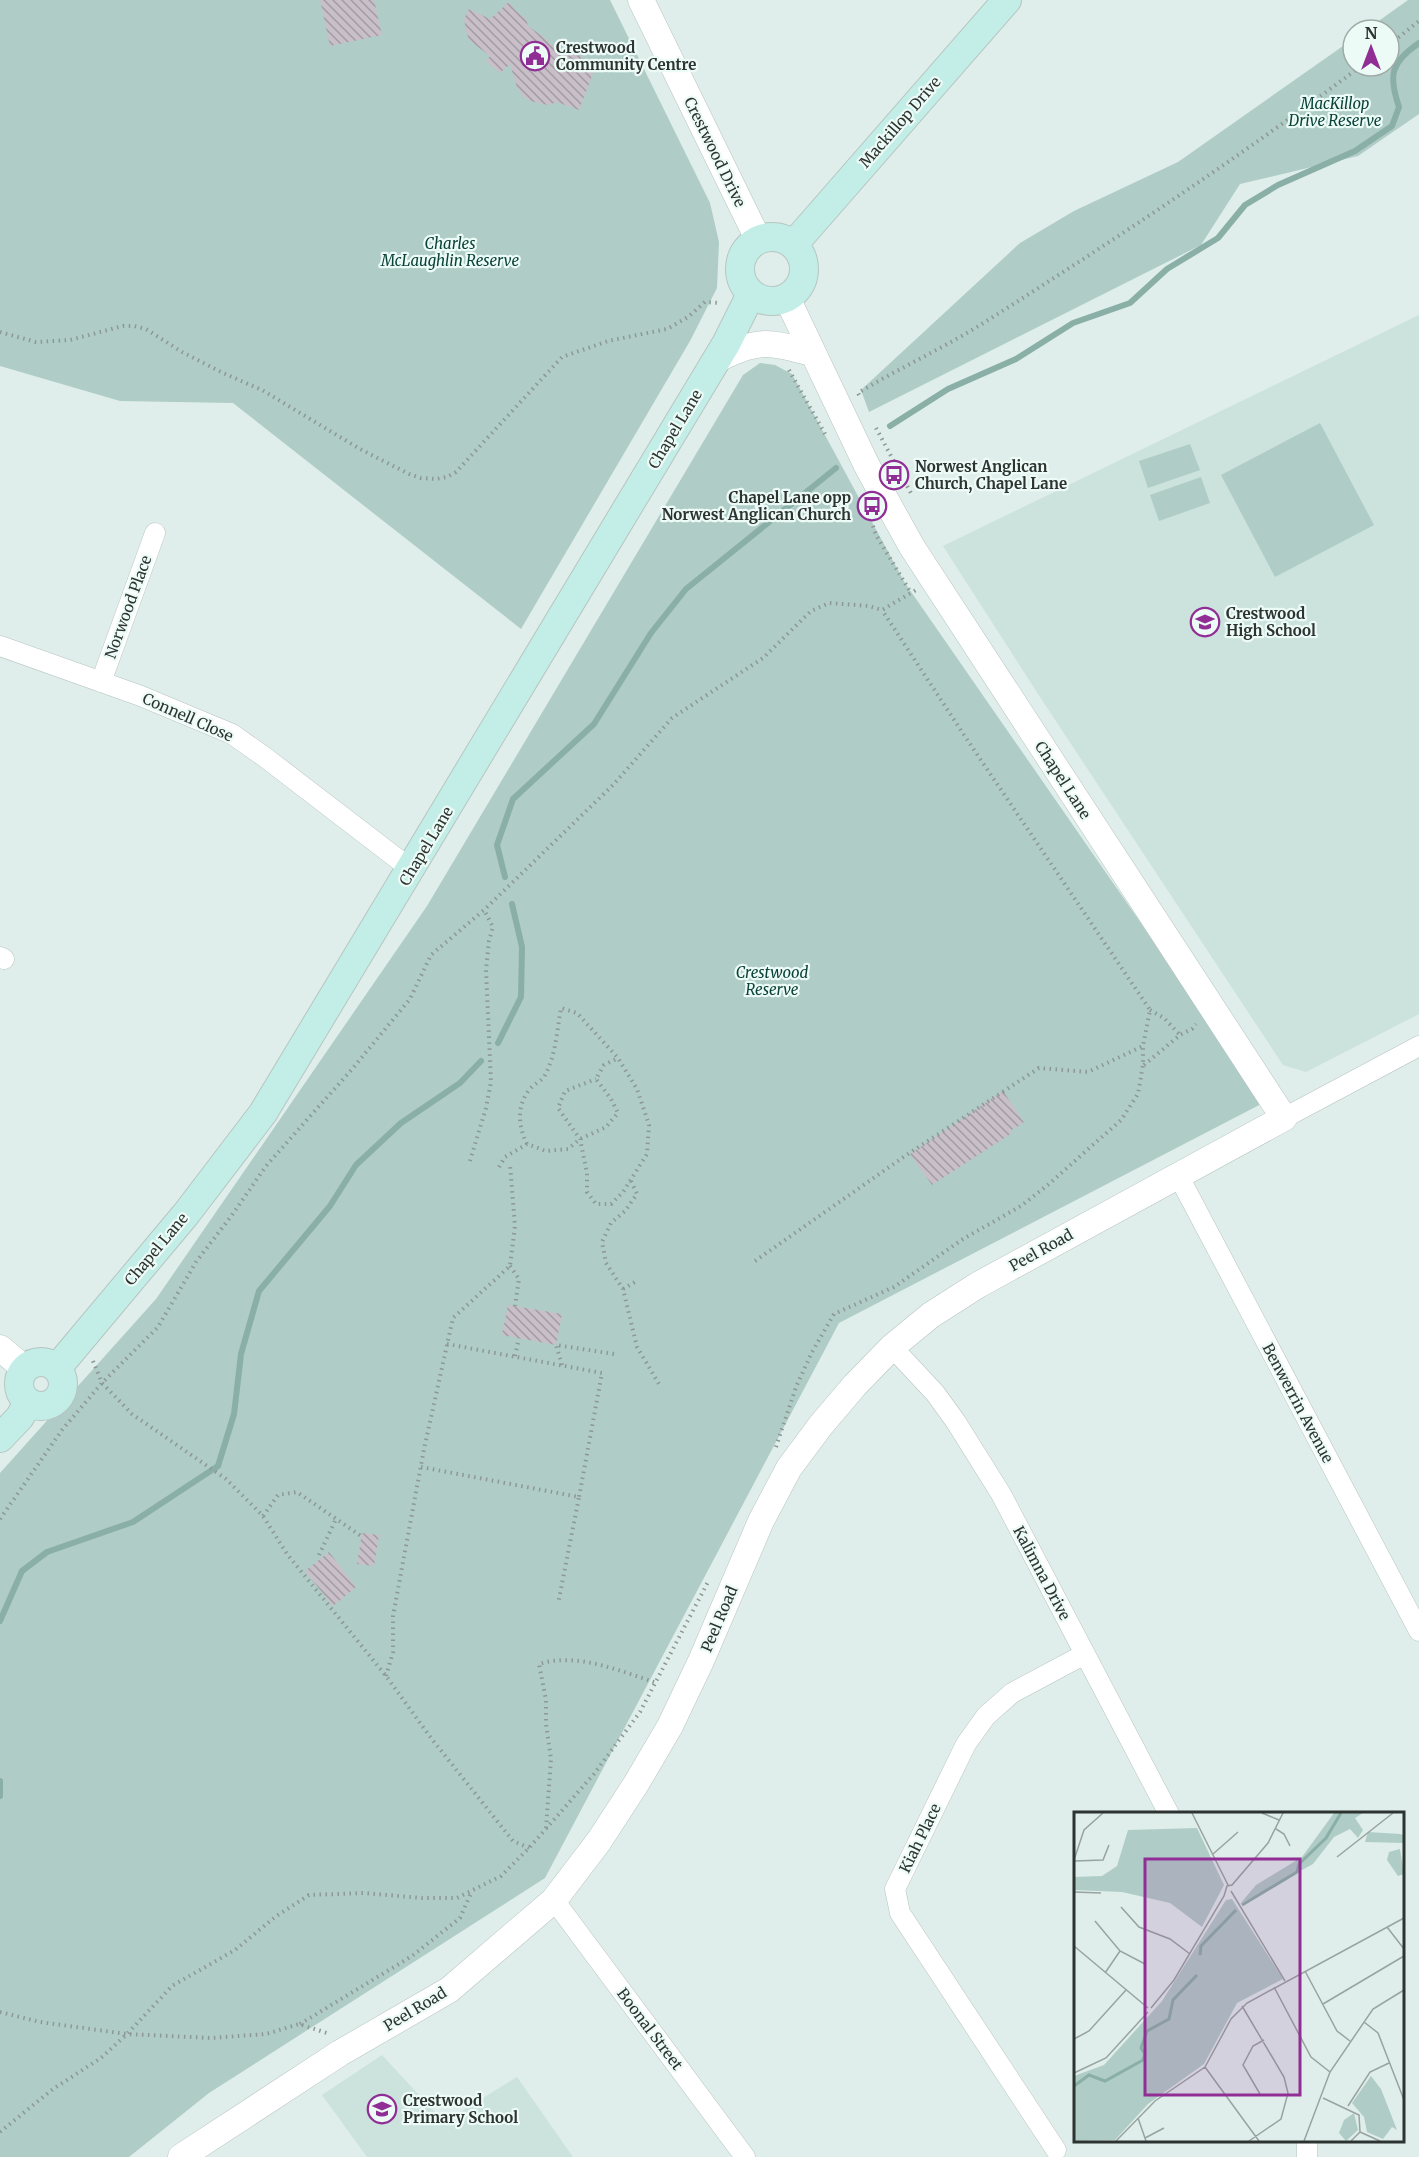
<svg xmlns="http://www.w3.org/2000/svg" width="1419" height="2157" font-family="Merriweather,serif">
<defs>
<pattern id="building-back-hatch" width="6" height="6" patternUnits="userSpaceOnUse" patternTransform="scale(1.5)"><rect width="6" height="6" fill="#c8bfc8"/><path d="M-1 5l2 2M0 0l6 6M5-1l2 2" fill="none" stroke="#a39ca3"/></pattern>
</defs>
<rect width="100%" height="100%" fill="#dfeeea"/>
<path fill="#cce2dd" d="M1419 315V1014L1306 1072 1283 1065 1040 697 943 546Z
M382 2055 444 2122 517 2077 573 2157H367L322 2095Z"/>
<path fill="#afccc6" d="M0 0H610L710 203 719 242 717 288 690 341 521 629 233 403 120 401 0 366Z
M1408 0H1419V114L1358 156 1240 184 1201 245 869 412 861 390 1020 243 1074 211 1178 162 1353 39V66H1389V30H1366Z
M760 363 775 365 792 374 905 583 1265 1102 839 1323 545 1878 209 2093 129 2157H0V1473L156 1299 427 906 743 375Z
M1320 423 1374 525 1275 577 1221 475Z
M1190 444 1200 470 1148 488 1139 461Z
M1201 477 1210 503 1159 521 1150 495Z"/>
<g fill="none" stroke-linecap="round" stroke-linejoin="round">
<path stroke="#8aafa6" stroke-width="6" d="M890 426 948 389 1016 359 1073 323 1130 303 1167 269 1218 238 1245 205 1278 185 1355 151 1392 126 1399 107C1388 75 1391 62 1419 43
M505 877 497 845 513 799 594 724 651 633 686 589 836 468
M498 1043 521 997 522 947 512 904
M0 1621 22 1571 47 1552 133 1522 218 1466 234 1414 241 1354 259 1291 330 1206 356 1165 401 1123 460 1083 481 1061
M0 1781V1796"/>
</g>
<path fill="url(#building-back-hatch)" d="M320 0H374L382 35 330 46Z
M509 2 515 10 526 19 528 26 546 39 550 44 567 53 571 52 580 55 584 60 596 65 579 110 557 102 548 105 530 101 523 96 517 87 510 64 500 73 486 61 490 56 469 40 466 30 464 19 469 9 490 19Z
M1003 1091 1024 1122 1010 1131 1012 1133 932 1185 910 1154Z
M508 1305 562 1314 556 1345 502 1335Z
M362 1533 379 1535 374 1566 357 1564Z
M329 1552 356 1587 333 1606 305 1571Z"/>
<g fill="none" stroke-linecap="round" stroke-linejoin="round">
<g stroke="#b7c5c1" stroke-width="21">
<path id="minor" d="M0 646 141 696 232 734 266 758 412 870
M101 682 155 533
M0 957 4 959
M1284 1118 1419 1046
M1178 1175 1419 1631
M892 1347 935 1393 956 1422 1001 1494 1169 1814
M554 1900 745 2157
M1056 2150 900 1913 895 1889 966 1744 986 1716 1012 1693 1085 1654
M1307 2157V2140"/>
</g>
<g stroke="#b7c5c1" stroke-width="27">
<path id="tertiary" d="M641 0 758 239
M716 360C758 338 769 342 812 353
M0 1348 25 1369
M181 2157 340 2053 449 1990 554 1900 599 1841 636 1784 670 1726 701 1661 761 1521 789 1468 821 1425 855 1385 892 1347 931 1315 978 1285 1284 1118 912 547 867 466 787 298"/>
</g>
<g stroke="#b7c5c1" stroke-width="30">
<path id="secondary" d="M740 269a32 32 0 1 1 64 0a32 32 0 1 1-64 0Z
M794 244 1007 0
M19 1384a22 22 0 1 1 44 0a22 22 0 1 1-44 0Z
M57 1368 186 1214 263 1113 726 344 751 294
M0 1438 20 1417 28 1402"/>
</g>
<path stroke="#8d9895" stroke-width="4" stroke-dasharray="1.5 4.5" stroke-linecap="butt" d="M1389 45 1419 21
M0 332 36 342 70 340 123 326H134L146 329 182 352 223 373 262 390 360 449 409 474 421 478 436 479 447 477 456 472 562 357 608 341 667 329 688 317 705 302 720 303
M789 370 825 434
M859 395 858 393C899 368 944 348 985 322 1113 241 1240 157 1361 66
M876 428 912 495
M873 526 876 535 911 593
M1150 1010 1164 1018 1180 1035
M1144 1065 1180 1035 1192 1029 1196 1024
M527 1144C518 1126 516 1104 531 1088 535 1083 542 1081 545 1075 556 1055 557 1030 561 1008L577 1013 618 1058 637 1089 649 1125 647 1154 623 1192 611 1204H596L587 1192V1173L580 1139 558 1108 565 1091 596 1079
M470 1161 486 1108 491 1082 486 970 489 941 493 927 484 910
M499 1167 505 1157 527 1144 546 1151 568 1149 580 1139 606 1127 618 1113 611 1099 596 1079 604 1065 618 1058
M631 1181 637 1194 625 1211 611 1223 602 1242 606 1263 623 1289 637 1347 659 1384
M755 1261 905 1156 1039 1068 1088 1072 1143 1046
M510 1266 519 1279 515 1306
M623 1289 635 1282
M447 1344 602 1373 579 1497
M515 1356 519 1338
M93 1361 102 1383 132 1414 226 1479 263 1516 287 1554 386 1676 431 1738 513 1841 529 1848
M562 1365 556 1345 614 1354
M776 1447 796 1387 812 1352 834 1314 894 1287 963 1239 1021 1206 1049 1184 1121 1120 1138 1094 1143 1065V1046L1150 1010 966 738 882 610
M421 1467 579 1497 558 1604
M263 1516 278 1495 297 1492 361 1536
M0 1519 62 1430 102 1383 158 1327 196 1262 232 1215 266 1166 353 1068 410 999 431 955 484 910 614 784 672 718 763 658 811 611 829 603 869 606 882 610 916 590
M319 1555 336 1519
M386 1676 393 1652V1616L424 1449 453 1318 510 1266 515 1226 510 1165
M546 1828 551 1759 546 1724V1700L539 1664C577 1652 620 1671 657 1683
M0 2012 40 2022 127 2034 211 2038 266 2034 299 2024 330 2034
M300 2024 412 1956 460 1918 472 1891
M0 2132 53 2089 101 2058 127 2034 172 1986 235 1950 275 1917 309 1895 364 1893 422 1898H457L501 1876 529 1848 594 1774 640 1712 709 1580"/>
<use href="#minor" stroke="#fff" stroke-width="20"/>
<use href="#tertiary" stroke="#fff" stroke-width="26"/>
<use href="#secondary" stroke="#c2eee7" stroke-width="28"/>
</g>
<defs>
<g id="civic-ring" transform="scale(1.5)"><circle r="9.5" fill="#edfbf7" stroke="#912e96" stroke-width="1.5"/><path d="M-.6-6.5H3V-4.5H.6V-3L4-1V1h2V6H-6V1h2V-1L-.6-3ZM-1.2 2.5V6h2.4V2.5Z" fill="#912e96"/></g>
<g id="bus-ring" transform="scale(1.5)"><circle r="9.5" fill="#edfbf7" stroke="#912e96" stroke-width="1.5"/><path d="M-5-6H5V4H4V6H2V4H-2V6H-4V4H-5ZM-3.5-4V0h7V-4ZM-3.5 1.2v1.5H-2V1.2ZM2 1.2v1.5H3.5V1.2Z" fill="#912e96"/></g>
<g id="school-ring" transform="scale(1.5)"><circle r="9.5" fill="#edfbf7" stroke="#912e96" stroke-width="1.5"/><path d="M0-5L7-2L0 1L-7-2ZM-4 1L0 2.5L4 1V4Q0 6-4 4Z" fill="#912e96"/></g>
</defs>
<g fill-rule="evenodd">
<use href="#civic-ring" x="535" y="56"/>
<use href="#bus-ring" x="894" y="475"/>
<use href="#bus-ring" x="872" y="506"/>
<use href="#school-ring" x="1205" y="622"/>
<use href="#school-ring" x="382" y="2109"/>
</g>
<g text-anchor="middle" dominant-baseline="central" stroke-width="4.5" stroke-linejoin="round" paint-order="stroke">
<g font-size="15" font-weight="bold" fill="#2d3331" stroke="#edfbf7" text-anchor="start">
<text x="556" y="47">Crestwood<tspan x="556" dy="17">Community Centre</tspan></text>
<text x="915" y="466">Norwest Anglican<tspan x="915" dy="17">Church, Chapel Lane</tspan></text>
<text x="851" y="497" text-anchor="end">Chapel Lane opp<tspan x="851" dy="17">Norwest Anglican Church</tspan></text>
<text x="1226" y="613">Crestwood<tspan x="1226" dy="17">High School</tspan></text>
<text x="403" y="2100">Crestwood<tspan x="403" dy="17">Primary School</tspan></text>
</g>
<g font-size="15" font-style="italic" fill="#0a4239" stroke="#edfbf7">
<text x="1335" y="103">MacKillop<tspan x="1335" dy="17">Drive Reserve</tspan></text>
<text x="450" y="243">Charles<tspan x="450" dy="17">McLaughlin Reserve</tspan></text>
<text x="772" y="972">Crestwood<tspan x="772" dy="17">Reserve</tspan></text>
</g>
<g font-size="15" fill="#2d3331" stroke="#edfbf7">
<text transform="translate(900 122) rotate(-49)">Mackillop Drive</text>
<text transform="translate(715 152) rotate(64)">Crestwood Drive</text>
<text transform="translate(675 429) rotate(-59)">Chapel Lane</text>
<text transform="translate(128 607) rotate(-70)">Norwood Place</text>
<text transform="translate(188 717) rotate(24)">Connell Close</text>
<text transform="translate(1063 780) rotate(57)">Chapel Lane</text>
<text transform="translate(426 846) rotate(-59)">Chapel Lane</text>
<text transform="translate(156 1249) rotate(-50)">Chapel Lane</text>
<text transform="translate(1041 1250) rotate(-29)">Peel Road</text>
<text transform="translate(1298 1403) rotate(62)">Benwerrin Avenue</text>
<text transform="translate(1042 1573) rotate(62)">Kalimna Drive</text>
<text transform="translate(719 1619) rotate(-67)">Peel Road</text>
<text transform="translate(920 1838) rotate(-64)">Kiah Place</text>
<text transform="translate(415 2009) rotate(-31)">Peel Road</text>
<text transform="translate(650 2029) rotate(53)">Boonal Street</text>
</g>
</g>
<g transform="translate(1074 1812)">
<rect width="330" height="330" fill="#dfeeea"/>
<path d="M260 1H289L281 6 289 18 284 26 276 17 260 25 239 52 166 92 182 73 228 45ZM123 16 150 73 128 115 96 91 48 80 0 78V65L28 64 43 54 54 18ZM294 20 326 22 330 23V31L291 30ZM326 37 330 62 324 64 313 48 315 40ZM158 87 209 167 163 191 130 252 74 292 41 328 0 329V264L30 253 88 189 152 88ZM297 264 307 277 323 318 318 315 309 327 293 320 290 305 278 291ZM280 301 284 318 272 329 265 321 270 308Z" fill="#afccc6"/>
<path fill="none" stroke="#8aafa6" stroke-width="3" d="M168 93 223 60 225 52 252 26 267 1M126 143 127 134 162 98M0 274 15 263 31 269 69 248 71 242 67 236 73 219 95 207 99 188 123 163"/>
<path fill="none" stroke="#98a3a0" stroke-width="1.5" d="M118 1 154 73M188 1 205 8M202 17 210 22 216 34M139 42 164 20M263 45 319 1M0 48 10 18 29 1M0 49 29 48 35 33M157 79 211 169M0 80 27 81M47 95 65 115 96 127 116 142M21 109 46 139 71 152M313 115 330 137M0 134 74 196M231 159 263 219 276 229M31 161 46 139M200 175 237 245 256 260M249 192 330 144M168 194 210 265 214 281 207 307 175 329M77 196 100 168 150 84 153 74 158 73 194 31 209 1M290 210 304 221 330 288M0 227 15 219 52 178M131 255 185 329M0 261 32 246 74 200M186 282 169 253 179 234 190 228M249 286 285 303 286 320 277 329M274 294 296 260 315 251M64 306 72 329M286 320 306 329M71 326 90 316M42 329 81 289 131 255 157 207 173 191 330 106M230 329 256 260 299 197 330 178"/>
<path fill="#912e96" fill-opacity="0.15" stroke="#912e96" stroke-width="3" d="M71 47H226V283H71Z"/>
<rect width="330" height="330" fill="none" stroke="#2d3331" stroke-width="3"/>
</g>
<g transform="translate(1371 48)"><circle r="28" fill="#edfbf7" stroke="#a0aba8" stroke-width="1.5"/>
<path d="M0-4.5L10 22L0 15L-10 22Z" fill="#912e96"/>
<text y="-9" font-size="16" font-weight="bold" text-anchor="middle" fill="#2d3331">N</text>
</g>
</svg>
